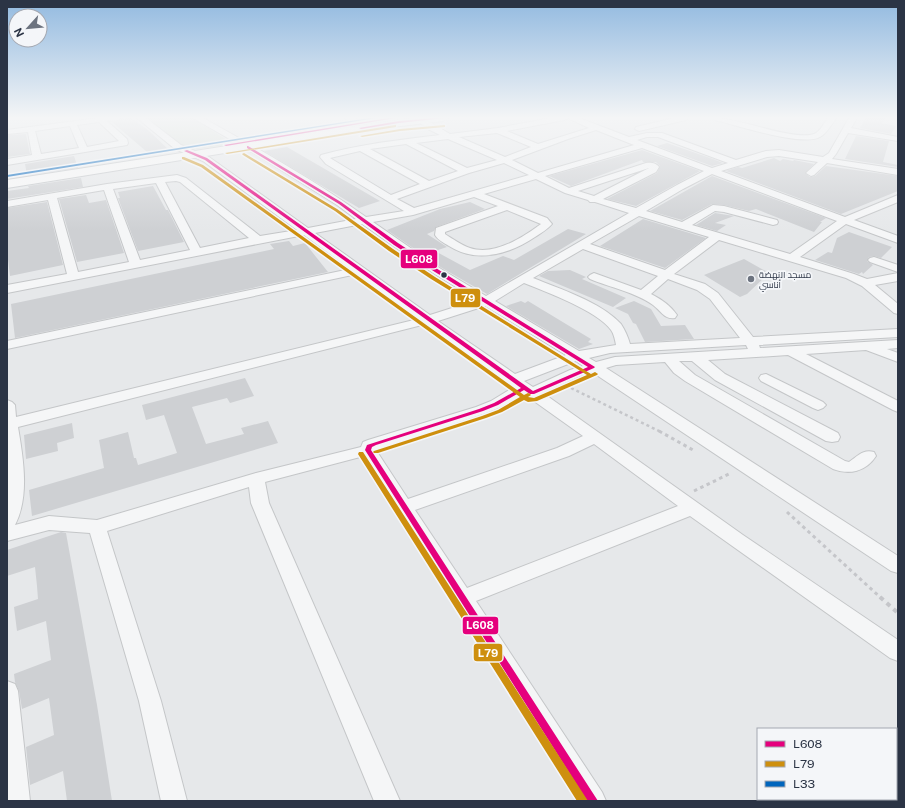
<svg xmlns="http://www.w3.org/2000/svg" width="905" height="808" font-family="'Public Sans',Cairo,sans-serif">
<rect width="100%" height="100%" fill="#e6e8ea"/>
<path fill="#d6ded6" d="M135 118H193L233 144 182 151Z"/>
<path fill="#ced0d3" d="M131 118 148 130 169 150 155 153 153 151 147 152 112 122 119 121 121 119Z
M866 118H885L881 123 896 126 891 134 860 128Z
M26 134 30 154 7 157V135Z
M856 136 889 141 883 162 898 165V167L845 159Z
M667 143 713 159 723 163 712 166 657 146Z
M287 147 380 201 359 208 264 151Z
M642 150 700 171 636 206 607 199 657 173 660 166 656 162H643L642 160 571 186 549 176Z
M74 156 78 168 27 175 25 164Z
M774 158 780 161 783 159 793 161 794 160 814 164 805 173 810 177 815 176 826 166 898 176V191L841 214 726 171 738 167 742 168Z
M712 176 826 218 820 222H822L814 232 756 209 749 211 724 205 712 204 682 220 650 211Z
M81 178 83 187 7 199V191L29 188 28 186Z
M153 186 166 210H168L184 242 138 251 118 198H120L118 192Z
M86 195 89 203 106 200 124 253 77 262 59 199Z
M47 202 63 265 10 276 7 251V208Z
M470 202 485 209 436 227 434 231 427 234 447 247 435 251 470 270 503 256 514 260 568 229 586 234 487 294 442 268 387 230 440 209Z
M715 213 734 216 715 223 726 225 717 231 696 225Z
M643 219 706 238 665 268 600 246Z
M849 232 892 247 881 258 874 256 869 257 867 261 873 265 863 274 862 272 859 274 815 260 828 252 832 253 837 238Z
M289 241 293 246 305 243 328 272 15 338 11 304 274 249 270 244Z
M744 259 769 273 747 294 740 297 704 275Z
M570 270 586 277 582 279 626 298 613 307 539 276 548 271Z
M521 301 525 303 528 301 566 324 591 339 588 342 593 344 579 349 506 306Z
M634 301 651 309 661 326 685 325 694 339 645 342 636 324 633 323 628 314 615 308Z
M245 378 254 396 230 403 227 398 192 407 206 444 244 434 241 428 268 421 278 443 32 516 29 490 104 468 99 440 128 432 134 458H136L138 465 177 453 164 415 146 420 142 405Z
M72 423 74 438 57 443 58 451 26 459 24 435Z
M61 532 66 533 97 705 112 801H67L63 771 30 785 26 747 54 735 49 698 22 709 19 691 15 682 14 674 51 660 46 621 17 631 14 607 38 599 37 586 35 567 7 576V550Z"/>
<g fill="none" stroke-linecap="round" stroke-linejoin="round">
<g stroke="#c4c6c8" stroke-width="2">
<path id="minor" d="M98 118H120L119 120 107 121 127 139 128 143 127 145 7 165V159L32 155 28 132 7 134V130ZM99 122 119 141 87 147 77 125ZM70 126 79 148 41 154 35 131Z
M137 118H146L181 145 209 157 308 228 356 219 337 205 259 156 193 118H203C259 149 314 180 366 217L404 211 326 164 320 157 321 155C360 144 400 140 440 135L428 129 414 118H423L450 134 498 128 551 118H568L564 120 507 131 538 144 589 128 568 118H579L629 137 647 133H662L736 160 766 151 779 150 823 157 829 153 849 118H857L851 128 898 137V141L848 133 836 154 832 159 898 169V175L827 163 814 175 811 176 806 173 818 162 779 156 767 157 721 171 845 217 898 195V202L854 220 898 236V243L846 224 800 257 854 274 867 279 898 273V281L875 285 898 304V314L894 313 862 286 846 278 719 240 674 274 705 284 718 293 753 337 898 329V337L759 345 760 348 898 340V348L887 349 898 353V362L866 350 806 354 898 401V412L893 410 788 355 708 360 725 374 838 433 840 437 838 441 832 442 826 441 715 380 692 361H679L695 375 845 461 849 462C858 456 863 449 874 452L876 456C866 472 849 475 833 469L685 381 674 373 665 362 616 365 606 368 898 556V573L891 571 592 372 580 376 543 393 743 535 898 640V661L890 658 690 516 476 601 602 792 606 801H579L364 456 265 482 269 503 400 801H374L251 503 249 487 107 531 161 701 187 801H161L139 701 90 533 49 530 7 541V400L12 402 15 405 16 417 418 319 357 274 7 349V341L350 269 304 235 7 293V285L67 274 48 200 7 207V201L107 184 177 175 186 178 260 236 297 230 203 161 175 149ZM596 130 634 145 538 173 512 160 568 139ZM497 133 531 147 505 157 459 137ZM647 137H658L728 163 712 168 637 140ZM448 139 497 160 467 168 416 143ZM406 144 458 171 429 181 370 149ZM642 148 704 171 677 185 636 208 603 199 656 172 659 167C657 163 650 162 646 163L569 188 545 176ZM360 151 420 184 391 195 330 158ZM504 163 529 175 414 208 397 199 469 173ZM649 168 594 196 578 191ZM712 174 837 221 790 254 692 225 715 211 724 212 773 225 777 224 778 222 777 220 724 206 713 205 682 222 646 211 683 189ZM536 179 565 193 588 200 590 202H595L629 213 486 296 441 269 373 222 413 215 474 197 498 206 436 228 435 235C438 240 444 243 449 246 477 264 510 254 535 237 541 233 548 229 552 224L547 218 484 194ZM176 181 180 182 249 238 200 248 165 182ZM156 183 190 250 140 260 113 189ZM104 190 129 262 78 272 57 198ZM507 210 541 224C522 238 494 256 470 248 461 245 453 239 445 234V232ZM639 216 709 237 665 270 590 244ZM362 224 433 273 477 300 430 315 315 233ZM583 249 658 276 641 290 594 273 590 275 588 277 590 279C609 287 637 293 653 305 661 311 665 320 675 318L677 315C671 306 661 299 651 294L668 279 697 290 710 299 740 338 630 344C628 337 625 330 621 324 601 302 560 289 533 278ZM524 283C546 292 598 311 611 330 614 334 615 340 616 345L579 351 495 301ZM485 306 566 355 515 374 438 321ZM426 324 514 387 491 401 476 407 368 440 363 442 361 447 256 473 97 520 49 516 15 525C30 496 23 457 18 427ZM746 345 748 349 615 357 596 362 589 358 610 353ZM576 361 583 366 570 370 533 387 524 381ZM524 394 583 436 557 448 408 499 376 450 486 413 501 407ZM594 444 678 506 467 588 415 510 569 456Z
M345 118H355L363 123 362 125H356Z
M674 118H687L686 120 639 131 635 129 636 127Z
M714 118C739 118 794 141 814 134 820 132 824 123 828 118H836C832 124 827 133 820 137 802 147 736 125 715 120Z
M874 257 898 265V272L870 262 868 260 870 258Z
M766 374 823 402 826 405 823 408 818 410 813 408 761 381 759 378 761 375Z
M7 681 15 684 18 691 30 801H7Z
M898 743V767L896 768V744Z
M896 785 898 786V801H885L884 799H896Z
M809 799H838L837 801H808Z"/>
</g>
<g stroke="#c2c5c8" stroke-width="2">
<path id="major" d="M418 118H448L443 121 375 129 7 188V180L375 123Z"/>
</g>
<path stroke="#c5c6ca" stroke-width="2.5" stroke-dasharray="3 3" stroke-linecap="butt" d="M571 388 661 432"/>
<path stroke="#c5c6ca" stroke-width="3" stroke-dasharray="3.5 3.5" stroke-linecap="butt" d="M659 431 693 450
M694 491 731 473
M787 512 881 598"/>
<path stroke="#c5c6ca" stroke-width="4" stroke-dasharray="4.5 4.5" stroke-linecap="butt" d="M880 597 898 613"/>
<use href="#minor" fill="#f5f6f7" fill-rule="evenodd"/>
<use href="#major" fill="#f8f8f8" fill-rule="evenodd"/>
<g stroke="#f4f6f9" stroke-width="3">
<path id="bus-1" d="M388 118H396L226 146 224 145Z
M433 118H445L399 123 361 129 359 128 399 121Z
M248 146 341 202 398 243 439 270 595 367 594 368 534 394H530L524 390 498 405 483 411 376 445 372 447 371 450 598 801H587L365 450 367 445 479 409 494 403 521 388 205 160 184 151 187 150 207 158 533 391 588 367 435 272 394 245 339 204 247 148V146Z"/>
</g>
<g stroke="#f4f6f9" stroke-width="3">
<path id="bus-2" d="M395 125H396V127L227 154 225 153Z
M444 125H445V127L400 131 362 137 360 136 400 129Z
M244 153 337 209 393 249 435 277 591 374 595 372 598 374 597 375 537 401 528 402 524 400 502 412 486 418 378 453H374L373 452 374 451 482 416 498 410 520 397 201 167 182 159V157H184L203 165 524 395 528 393 530 394 531 395 528 397 534 398 587 375 431 279 389 251 335 211 243 155 242 154Z
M359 452H363L588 801H577L358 454Z"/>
</g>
<g stroke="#f4f6f9" stroke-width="3">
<path id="bus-3" d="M369 118H377L7 177V175Z"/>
</g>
<use href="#bus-1" fill="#e5007d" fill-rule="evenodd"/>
<use href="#bus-2" fill="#ce8f0e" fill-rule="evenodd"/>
<use href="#bus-3" fill="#0065bd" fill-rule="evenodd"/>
</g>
<linearGradient id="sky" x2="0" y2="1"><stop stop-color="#93bae0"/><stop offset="0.51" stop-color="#f4f5f6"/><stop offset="1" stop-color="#f4f5f6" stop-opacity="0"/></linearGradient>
<rect width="905" height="231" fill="url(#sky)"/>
<circle fill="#2b3445" stroke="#f4f6f9" stroke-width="1.5" cx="444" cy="275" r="3.5"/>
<circle fill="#6c737f" stroke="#f4f6f9" stroke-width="1.5" cx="751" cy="279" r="4"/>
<g text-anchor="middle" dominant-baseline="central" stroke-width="3.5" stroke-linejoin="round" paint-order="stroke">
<g font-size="9" fill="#2b3445" stroke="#f4f6f9" text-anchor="start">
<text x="759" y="274">مسجد النهضة<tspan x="759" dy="10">أناسي</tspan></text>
</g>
</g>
<g stroke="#f4f6f9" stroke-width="1.5">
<rect x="400" y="249" width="38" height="20" rx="4" fill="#e5007d"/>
<rect x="450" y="288" width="31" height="20" rx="4" fill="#ce8f0e"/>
<rect x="462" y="616" width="37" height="19" rx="4" fill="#e5007d"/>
<rect x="473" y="643" width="30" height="19" rx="4" fill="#ce8f0e"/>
</g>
<g font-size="11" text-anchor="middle" font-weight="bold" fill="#fff">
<text x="419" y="263">L608</text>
<text x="465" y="302">L79</text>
<text x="480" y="629">L608</text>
<text x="488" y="657">L79</text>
</g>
<rect width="905" height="808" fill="none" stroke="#2b3445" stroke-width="16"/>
<rect x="757" y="728" width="140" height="72" fill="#f4f6f9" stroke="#a4a8b1"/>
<rect x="765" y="741" width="20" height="6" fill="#e5007d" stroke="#a4a8b1"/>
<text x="793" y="748" font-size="12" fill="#2b3445">L608</text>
<rect x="765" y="761" width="20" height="6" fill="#ce8f0e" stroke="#a4a8b1"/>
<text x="793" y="768" font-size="12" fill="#2b3445">L79</text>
<rect x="765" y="781" width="20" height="6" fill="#0065bd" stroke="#a4a8b1"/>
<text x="793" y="788" font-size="12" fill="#2b3445">L33</text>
<g transform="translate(28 28) rotate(243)"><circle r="19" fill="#f4f6f9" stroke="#a4a8b1"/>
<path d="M0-3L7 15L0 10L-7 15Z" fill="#6c737f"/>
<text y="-6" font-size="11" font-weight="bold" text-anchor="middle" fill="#2b3445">N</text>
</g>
</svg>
